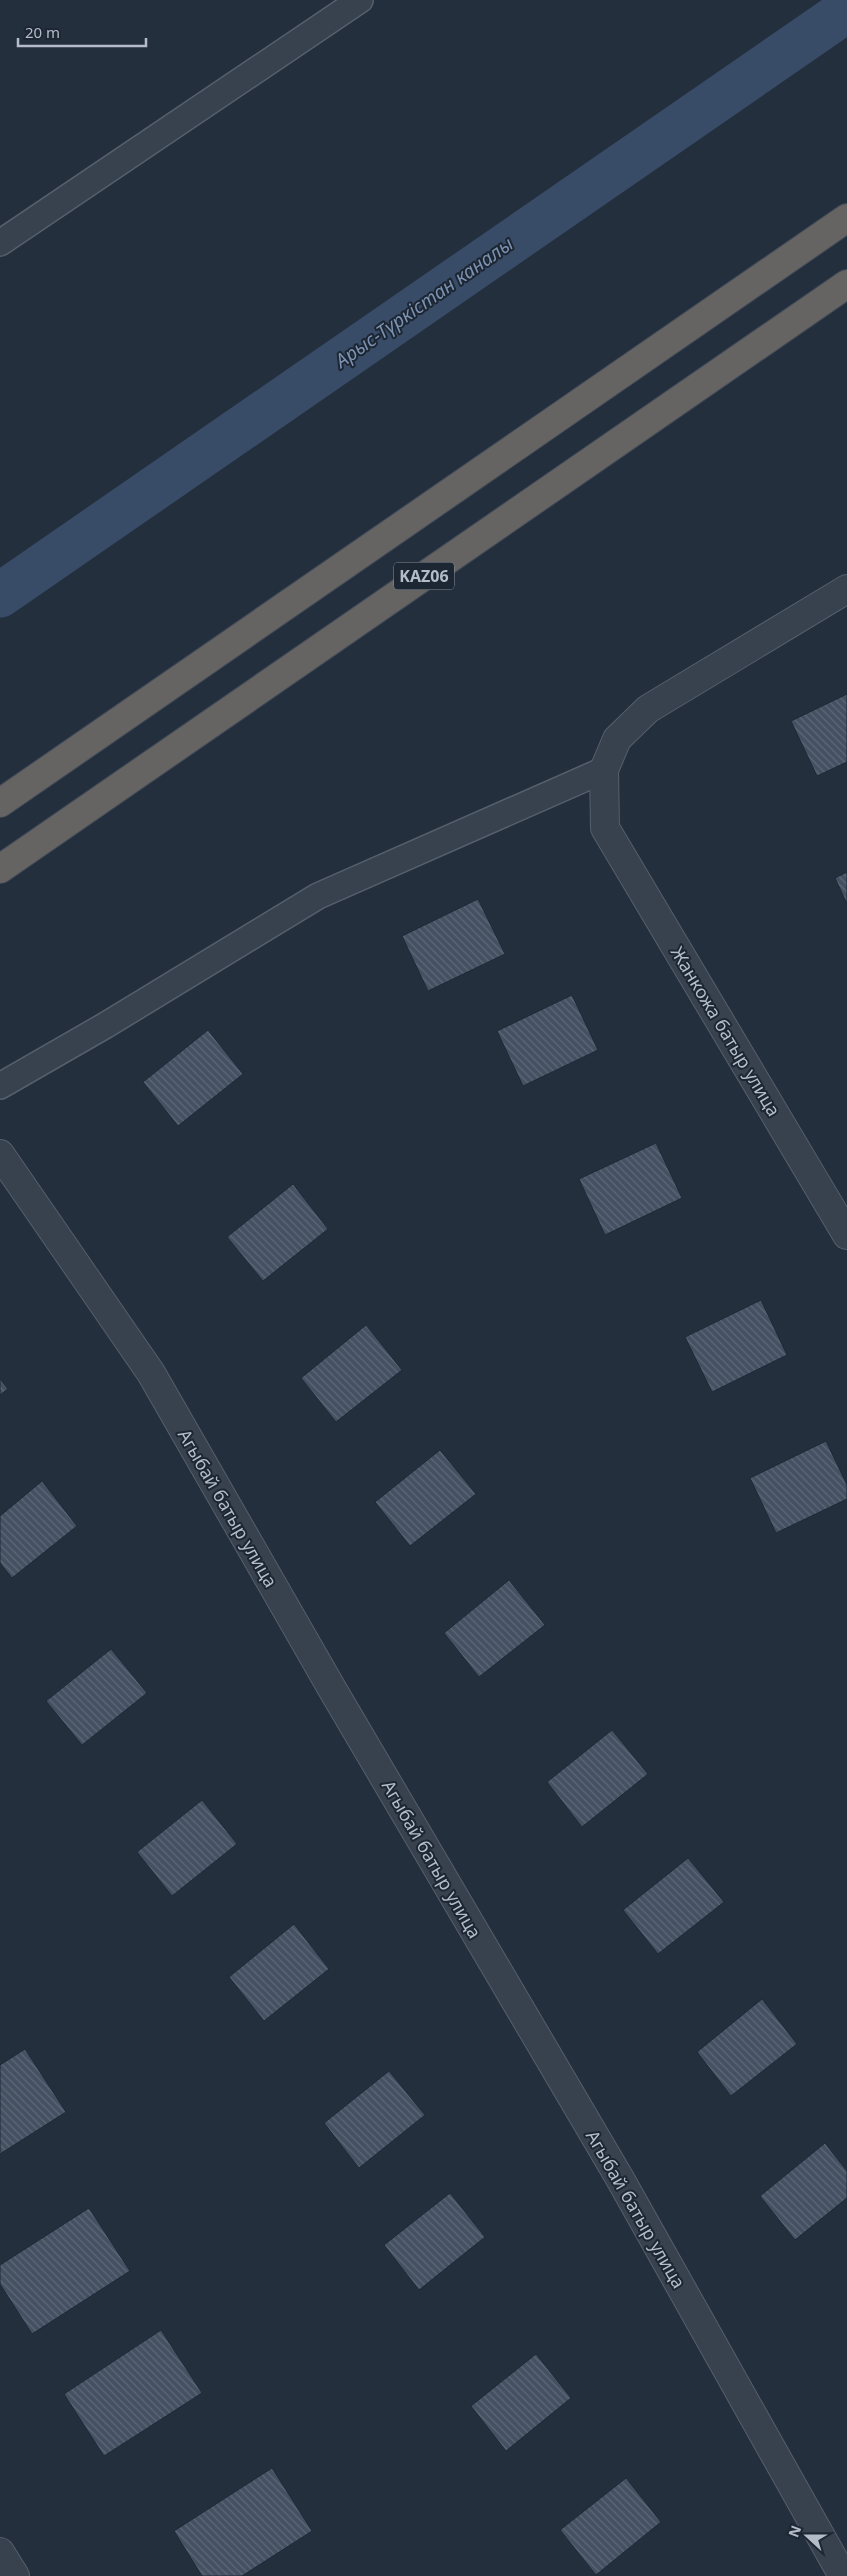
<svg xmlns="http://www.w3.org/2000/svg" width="847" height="2576" font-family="'Noto Sans',sans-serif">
<defs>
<pattern id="building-back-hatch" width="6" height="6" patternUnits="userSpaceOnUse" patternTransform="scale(1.25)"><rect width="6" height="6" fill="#455162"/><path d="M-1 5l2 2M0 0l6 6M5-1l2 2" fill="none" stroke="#5d6877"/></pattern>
</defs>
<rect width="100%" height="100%" fill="#242f3e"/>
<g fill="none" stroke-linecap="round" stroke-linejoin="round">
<path stroke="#394c67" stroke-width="45" d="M0 595 847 10"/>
</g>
<path fill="url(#building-back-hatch)" stroke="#1f2835" d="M847 694V762L817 776 791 721Z
M847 872V904L835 878Z
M478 899 505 954 428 991 402 936Z
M572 995 598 1050 523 1086 497 1031Z
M208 1030 243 1074 178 1126 143 1082Z
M656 1143 682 1198 605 1235 579 1179Z
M293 1184 328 1229 263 1281 227 1237Z
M761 1300 787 1355 712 1392 685 1337Z
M366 1325 402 1370 336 1422 301 1378Z
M0 1379 8 1389 0 1395Z
M826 1441 847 1485V1499L776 1533 750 1478Z
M440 1450 476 1494 410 1546 375 1502Z
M42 1481 77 1526 12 1578 0 1563V1516Z
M509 1580 545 1625 479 1677 444 1633Z
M111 1649 147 1693 82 1745 46 1701Z
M612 1730 648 1774 582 1827 547 1782Z
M202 1800 237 1844 172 1896 137 1852Z
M688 1858 724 1902 658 1954 623 1910Z
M294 1924 329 1969 264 2021 229 1977Z
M762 1999 797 2044 731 2096 697 2052Z
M25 2049 66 2112 0 2154V2065Z
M389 2071 425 2115 359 2168 324 2123Z
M825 2143 847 2171V2198L795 2240 760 2196Z
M450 2193 485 2237 419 2290 384 2245Z
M89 2208 130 2271 32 2334 0 2284V2265Z
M161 2330 202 2393 104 2456 64 2394Z
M536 2354 571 2398 506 2451 471 2406Z
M272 2468 312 2531 242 2576H202L174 2531Z
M626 2478 661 2522 596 2575 560 2530Z"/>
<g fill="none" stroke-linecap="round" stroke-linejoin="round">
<g stroke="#565f6c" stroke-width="28">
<path id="service" d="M0 243 360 0
M0 1086 106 1025 318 896 604 770"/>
</g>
<g stroke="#565f6c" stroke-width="30">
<path id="minor" d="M847 589 648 709 617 739 604 770 605 828 847 1235
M0 1154 151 1373 331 1687 619 2177 843 2576
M0 2552 15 2576"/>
</g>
<g stroke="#434c59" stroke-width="30">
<path id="trunk" d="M0 803 847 218
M0 869 847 284"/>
</g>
<use href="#service" stroke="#38414e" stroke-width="25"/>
<use href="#minor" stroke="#38414e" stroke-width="28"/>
<use href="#trunk" stroke="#656462" stroke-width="28"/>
</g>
<g text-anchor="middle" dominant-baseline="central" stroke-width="4" stroke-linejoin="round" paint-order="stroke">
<rect fill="#1d2633" stroke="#878f9c" stroke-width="1" x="394" y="562.5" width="60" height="27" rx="4"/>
<g font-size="16" font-weight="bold" fill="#b4bcc9">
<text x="424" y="576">KАZ06</text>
</g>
<g font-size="18" fill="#b4bcc9" stroke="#1d2633">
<text transform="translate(726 1031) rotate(59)">Жанкожа батыр улица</text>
<text transform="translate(228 1508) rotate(60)">Агыбай батыр улица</text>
<text transform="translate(432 1859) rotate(60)">Агыбай батыр улица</text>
<text transform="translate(636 2209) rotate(60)">Агыбай батыр улица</text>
</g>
<g font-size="19" font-style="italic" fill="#7c92b1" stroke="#1d2633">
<text transform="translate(424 302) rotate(-35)">Арыс-Түркістан каналы</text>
</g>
</g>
<g transform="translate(807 2536) rotate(291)" stroke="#1d2633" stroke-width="4" paint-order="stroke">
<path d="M0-4L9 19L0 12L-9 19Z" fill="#b4bcc9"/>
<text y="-8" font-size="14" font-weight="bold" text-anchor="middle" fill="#b4bcc9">N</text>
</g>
<path d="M18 38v8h128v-8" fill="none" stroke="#b4bcc9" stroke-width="2.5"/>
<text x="25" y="38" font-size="15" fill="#b4bcc9" stroke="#1d2633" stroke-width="4" paint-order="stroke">20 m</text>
</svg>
